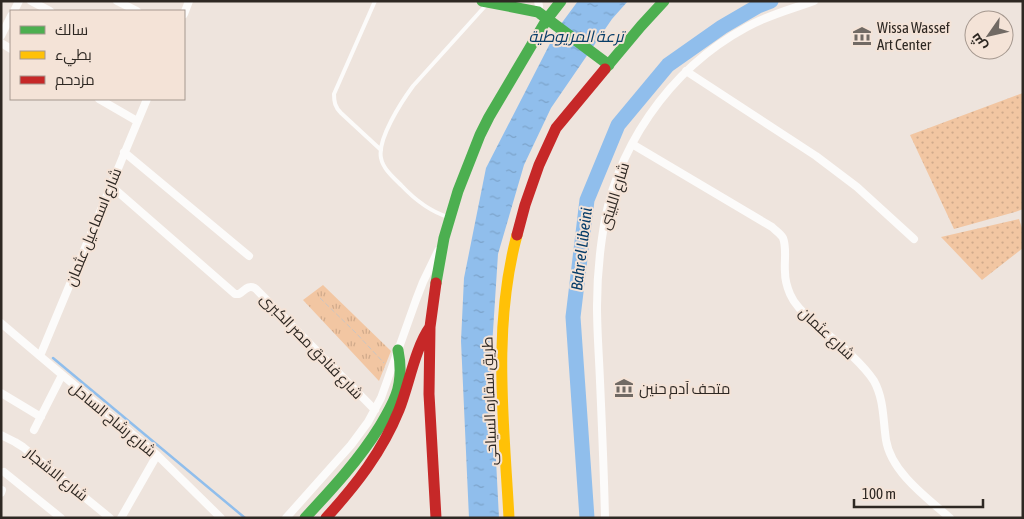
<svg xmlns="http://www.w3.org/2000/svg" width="1024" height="519" font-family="'Asap Condensed',Cairo,sans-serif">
<defs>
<pattern id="grass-dots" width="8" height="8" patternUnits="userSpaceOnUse" patternTransform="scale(1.25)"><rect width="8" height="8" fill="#f2c6a2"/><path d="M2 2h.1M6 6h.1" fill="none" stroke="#d0aa8b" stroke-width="1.8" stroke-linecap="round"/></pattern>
<pattern id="park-tufts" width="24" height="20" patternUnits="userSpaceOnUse" patternTransform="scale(1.25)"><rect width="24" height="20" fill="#f2c6a2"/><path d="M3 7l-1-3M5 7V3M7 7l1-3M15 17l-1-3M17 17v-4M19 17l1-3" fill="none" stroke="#d0aa8b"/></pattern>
<pattern id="water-ripples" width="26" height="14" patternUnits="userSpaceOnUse" patternTransform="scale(1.25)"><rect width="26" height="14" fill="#90beec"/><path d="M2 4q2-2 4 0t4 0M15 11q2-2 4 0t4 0" fill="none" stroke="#7ca3ca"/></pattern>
</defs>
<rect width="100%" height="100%" fill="#eee4dd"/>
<path fill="url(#grass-dots)" d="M1023 93V209L1015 212 954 229 910 135Z
M1019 219 1023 231V248L982 280 941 237Z"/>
<path fill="url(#park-tufts)" d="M323 285 391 351 379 381 303 300Z"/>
<path fill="url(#water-ripples)" d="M578 1H628L612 19 551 108 524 165 498 254 491 362 499 518H469L461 341 464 278 486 168 558 28Z"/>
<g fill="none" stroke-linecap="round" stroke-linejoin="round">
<path stroke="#90beec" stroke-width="2.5" d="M53 358 245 518"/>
<path stroke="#90beec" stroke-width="15" d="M587 518 573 317 587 200 618 125 668 65 722 27 758 6 771 1"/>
<path stroke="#c9c5c3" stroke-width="1" stroke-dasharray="5 2.5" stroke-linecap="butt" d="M320 298 356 333 384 363"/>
<path stroke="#fcfbfa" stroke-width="4" d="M375 1 334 94C334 102 335 107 341 113L381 150
M448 217C429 211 415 200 401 185 394 178 383 169 381 158 377 139 402 101 413 86L487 4"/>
<path stroke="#fcfbfa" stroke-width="8" d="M31 1 50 11
M117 1 137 11
M538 1 539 6 538 12
M14 11 19 1
M184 14 189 1
M1 36 11 16
M1 43 11 49
M686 71 816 156 857 187 914 239
M99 99 137 121
M632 144 772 227C776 231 781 234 783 238 787 248 784 261 785 272 785 280 787 287 790 294 795 306 805 314 815 323 832 338 862 362 874 381 884 399 883 420 886 440 891 472 927 498 950 518
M124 152 249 256
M110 185 235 294H239C245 290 249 284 256 289L375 410
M1 323 157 455 221 518
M40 356 147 99
M1 393 41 417
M34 430 62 375
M1 435 15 442 23 447 110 518
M4 472 61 518
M1 493 2 490
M121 518 157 455
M286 518 351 445 368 422 381 398 416 300 423 282 438 251
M605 518C604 472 602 427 600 381 599 356 597 331 597 306 597 285 599 259 602 238 613 150 669 69 747 27 768 15 792 9 814 1"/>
<path stroke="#4caf50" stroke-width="11" d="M482 1 538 12 609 65
M605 69 641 26 664 1
M436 283 444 238 458 191 480 135 489 117 547 19 561 1
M305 518C332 489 359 460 380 426 386 416 392 406 396 395 401 381 401 365 398 350"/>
<path stroke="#ffc107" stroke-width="11" d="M509 518C504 424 492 328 517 235"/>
<path stroke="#c62828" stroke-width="11" d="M517 235 525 205 539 165 556 128 605 69
M436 283 430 327 429 394 436 518
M326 518C356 485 382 452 399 410 409 385 415 348 430 327"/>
</g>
<defs>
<g id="museum-bare" transform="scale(1.5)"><path d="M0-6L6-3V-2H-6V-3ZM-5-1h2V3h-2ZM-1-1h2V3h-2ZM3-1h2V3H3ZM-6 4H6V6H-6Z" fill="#716a64" stroke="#f4e3d7" stroke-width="2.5" paint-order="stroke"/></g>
</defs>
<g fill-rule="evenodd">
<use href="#museum-bare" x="862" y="36"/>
<use href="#museum-bare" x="624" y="388"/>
</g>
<g text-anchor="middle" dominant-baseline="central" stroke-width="4" stroke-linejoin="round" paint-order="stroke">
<g font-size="15" fill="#2e2823" stroke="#f4e3d7" text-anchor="start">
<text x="877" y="27">Wissa Wassef<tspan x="877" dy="17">Art Center</tspan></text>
<text x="639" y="388">متحف آدم حنين</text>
</g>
<g font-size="15" fill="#2e2823" stroke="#f4e3d7">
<text transform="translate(614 196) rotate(-73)">شارع اللبينى</text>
<text transform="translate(93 227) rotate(-68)">شارع اسماعيل عثمان</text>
<text transform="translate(827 333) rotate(43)">شارع عثمان</text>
<text transform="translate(312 346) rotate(46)">شارع فنادق مصر الكبرى</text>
<text transform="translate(489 401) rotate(-92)">طريق سقاره السياحى</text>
<text transform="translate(113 419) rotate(40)">شارع رشاح الساحل</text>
<text transform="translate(57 474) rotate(39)">شارع الاشجار</text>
</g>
<g font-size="16" font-style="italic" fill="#073d69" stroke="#f4e3d7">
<text x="576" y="36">ترعة المريوطية</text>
<text transform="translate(581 249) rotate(-83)">Bahr el Libeini</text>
</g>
</g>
<rect width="1024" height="519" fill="none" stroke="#2e2823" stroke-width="5"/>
<rect x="10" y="10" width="175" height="90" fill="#f4e3d7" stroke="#a5988f"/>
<rect x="20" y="26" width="25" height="8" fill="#4caf50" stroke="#a5988f"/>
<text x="55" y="35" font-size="15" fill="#2e2823">سالك</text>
<rect x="20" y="51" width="25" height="8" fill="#ffc107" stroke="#a5988f"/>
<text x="55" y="60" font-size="15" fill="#2e2823">بطيء</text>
<rect x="20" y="76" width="25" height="8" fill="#c62828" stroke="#a5988f"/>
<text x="55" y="85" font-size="15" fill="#2e2823">مزدحم</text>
<g transform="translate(989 35) rotate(236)"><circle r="24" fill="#f4e3d7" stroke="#a5988f"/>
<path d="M0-4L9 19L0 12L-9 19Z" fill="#716a64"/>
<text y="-8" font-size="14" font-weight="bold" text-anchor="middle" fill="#2e2823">ش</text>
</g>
<path d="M854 499v8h129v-8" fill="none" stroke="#2e2823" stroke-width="2.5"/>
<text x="862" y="499" font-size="15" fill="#2e2823" stroke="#f4e3d7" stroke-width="4" paint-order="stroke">100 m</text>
</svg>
